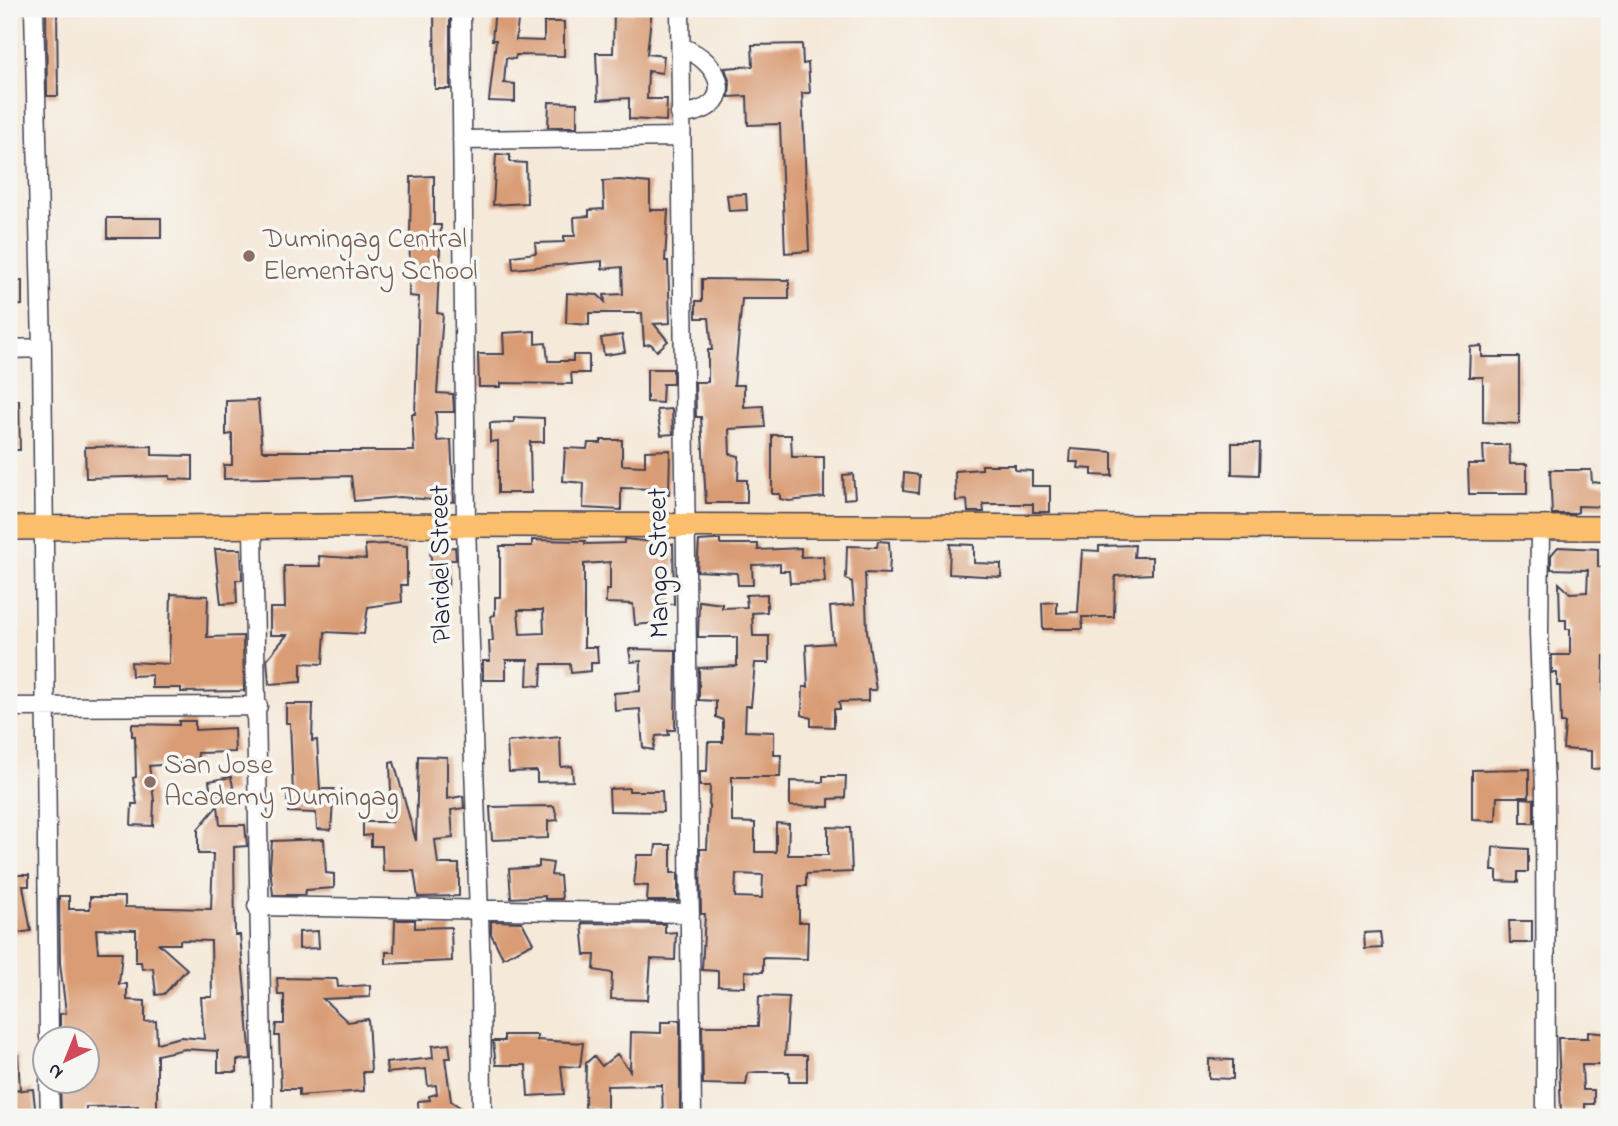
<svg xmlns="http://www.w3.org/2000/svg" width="1618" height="1126" font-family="'Indie Flower',sans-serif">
<rect width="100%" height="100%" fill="#f6f6f2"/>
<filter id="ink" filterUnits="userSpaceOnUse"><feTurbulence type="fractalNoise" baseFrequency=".0143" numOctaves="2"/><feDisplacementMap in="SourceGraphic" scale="14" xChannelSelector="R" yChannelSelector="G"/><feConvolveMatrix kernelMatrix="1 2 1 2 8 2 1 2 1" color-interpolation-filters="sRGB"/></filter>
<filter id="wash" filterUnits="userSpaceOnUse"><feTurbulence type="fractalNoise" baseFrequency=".00686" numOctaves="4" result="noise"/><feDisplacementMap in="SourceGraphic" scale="28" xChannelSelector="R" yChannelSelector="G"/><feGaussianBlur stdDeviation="1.57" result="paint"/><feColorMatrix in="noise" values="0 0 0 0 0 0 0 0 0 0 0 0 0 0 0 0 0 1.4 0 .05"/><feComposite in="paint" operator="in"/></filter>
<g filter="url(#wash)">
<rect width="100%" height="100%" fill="#f5e9d9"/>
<g id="blocks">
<path fill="#d99c75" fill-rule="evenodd" d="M46 9H57L58 96H47Z
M434 9H450V89H435Z
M495 9H519L516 40 544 41V22H564V56L516 55 515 59 506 58 504 83 515 84V102L489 101 496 40H492Z
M633 9H652L647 54 664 56 662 73 648 71 647 99H667L666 121 629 119V98L598 100 596 53H613L614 12H633Z
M802 44 803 64 808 63 810 93H802L809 251 785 253 780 124 748 125 747 96 729 97 730 83 725 68 753 66 752 45Z
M549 102 577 103V127H548Z
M496 154 510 155V162L526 163 527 203 493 205Z
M434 176V225H441L437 313 443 314 437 393 453 394 454 412H436L437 441 451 440 454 502 400 497 354 501 351 476 224 479V465H232V434L226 435V401L258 400 262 451H414L412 414H415L419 297 409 296 411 177Z
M620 180 650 183V210H668L665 261H668L670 323 654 324 668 341 657 351 651 344 644 345 642 313H589V325L566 323 567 293 598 295 605 302 604 295 623 294 622 267 602 269V261L513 269 512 256 536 253 535 243 564 242V236H575L574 217 589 216V210L604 209 603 181Z
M746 194 747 210 729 211 727 195Z
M107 218H161V238H107Z
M702 279 789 280V299H742L734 385H744V407L763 406 765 427 729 429 730 454 739 456 738 480H747V503H706L701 417H696L695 382H708V350H712L709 318H696V301H702Z
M9 281H22V305L9 306Z
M535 331V344L546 343 548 361H573V355H589V373H571L572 384 501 383V387H479L478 354H504L503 333Z
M622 335 625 352 604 355 601 338Z
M1482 346V357H1519V424L1483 422V377H1469L1470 347Z
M647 369H673V384H663L662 403 647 402Z
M9 400H19L20 450H9Z
M672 409 673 434 661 435 657 410Z
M514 417 544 418V442H530L531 493H498V441L490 442V423L514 422Z
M772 435H791L792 457H824V497L789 501 780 499V494H772Z
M601 440H622V465L645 466V451L670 450 669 494H658V489L621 488V510L583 508 584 483 563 481 565 448 587 449 588 443H601Z
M1232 443H1260L1259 475 1232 474Z
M1483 445H1509L1510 464H1527V494H1469L1468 464H1484Z
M152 446V455L193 456V480L170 479V476L86 478 85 447Z
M1071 449 1112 452V476L1092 475V469L1078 468 1079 462H1070Z
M982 465H1015V470L1032 471V486H1050V512H1033V504H983L984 512H968L967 500 956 501 955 471 982 469Z
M1550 470H1591L1592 482 1609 484V507L1578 506V512L1573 514H1552Z
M904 473 919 475 918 493 903 491Z
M853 474 855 498 844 499 843 475Z
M624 539 673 544 674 604H665V614H657L656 623 635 625 633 604 606 603V590H610V562L584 564V647H597L598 663H591V671L571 673 570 664H542L541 686 527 685 528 660H506V680H483V661H490L489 641H493L491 616 495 615V597H500V546H532V540L585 541V544L624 543ZM518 610H543L544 633 520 634Z
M715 540H720V544H758V550L801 548V557L823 556 825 582 790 583 789 571H780V564L752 565 753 585H738L737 573 697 571 699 541Z
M878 541 889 542 890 557 889 574 865 573 867 631 876 690H868V701L839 702 840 709H834V727L811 726V718L802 715 803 687H808L806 645 833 643 830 607 854 605 852 582 846 579 847 546 877 547Z
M386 544 407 546V585H401L402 602 368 607 364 634 325 632 323 664 301 663V682L269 684 267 659 287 635H270V608H285L284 566H320L319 556 366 559 365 545Z
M950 544 974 545V563L1001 564V577L949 574Z
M1135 545 1134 557H1152V574L1115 576 1114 617H1082L1083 629H1043L1042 603 1057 602V613L1078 612 1082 550 1099 551V546Z
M455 547 456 560H449L448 588H434L430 549Z
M1558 547 1598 549V567L1606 568 1604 603H1609V656H1604L1603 695 1609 688V768L1591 769V751L1563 749 1565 723H1561L1560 686H1557V673H1552V655H1570V629H1566V620H1560L1559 583 1570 593 1587 592 1588 570 1551 569V555Z
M215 549H241L242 580H236L237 603 221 604Z
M171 594 208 596 207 637 243 636 244 691 181 692V688H152V675L132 676 131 662 169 664Z
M767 594V612L752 613 753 636H769V663H755L751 706H746L745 731 774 732V755H781L780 777H732V822L755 823V852H776V823L789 824 788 855H828V827L850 828 852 872 806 874V886H799V922H808L807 959 763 958V972L745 971V987L718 986V971L702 970 705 914H701L700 849H707L710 786H700V771H707L708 742H723V720L716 717V701L699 700V668L737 666V637H698L699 601 722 604V608L747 607 746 595ZM736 874 763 875 762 898 735 897Z
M629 649 676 650 675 730H668L669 735 656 736 653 750 643 748 640 709 615 711 614 693 640 691 641 661 631 662Z
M286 704H313L312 741 317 740 320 789H334L331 830 317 829 316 813 288 812 287 793H293L290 723H286Z
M179 721H195V730L234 728 235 752 198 753 197 768 184 769V763L149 766 154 800 153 826 131 825 132 804H137L133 778 136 777 135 736H132V724L179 725Z
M560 737 561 767 572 766 573 781 537 782V771L509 772 507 742Z
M418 756 447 757V799L463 796 464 808 451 810 453 838 435 840 438 864H459V896L418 897 414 871H383L382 846H371V835L363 836V822H392L390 763 394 762 416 841Z
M1529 769V797H1497L1496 821 1472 820V770Z
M823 776H846L845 798 829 799V807L790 806V781L823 782Z
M231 777 234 792 211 795 209 781Z
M629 788V791H662L663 812 610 811 609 789Z
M1521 798 1534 799V823H1521Z
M218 805 220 825H245L247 846 234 847 235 935H240L251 1059 237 1060V1072H218V1051L185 1049 157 1055V1117H139L138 1106 86 1107V1117H61L60 1081H88V1039H61L60 1034V1014L66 1013 60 963 59 896H69V909H90V897H125V907L211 909 213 854H198V829ZM96 929 136 930V962H141L142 969 153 968 156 995 164 994 187 969 159 944H180V940L211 941 212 997H201L204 1039 181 1037 157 1043 156 1021 145 1022V1001L127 1000V984H119L122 952H98Z
M554 806 558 820 548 821V838L492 840 490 807Z
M324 839 326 873 334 874V888L306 890 305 895H273L270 866 272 841Z
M656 845H671V873H678V901H647L648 886 634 885 637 855H655Z
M1493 847 1528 849V872H1518V882L1497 881V871H1492Z
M539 861 553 863 551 875 560 876 562 899H545V896L511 898 509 869 539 867Z
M16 875H29V886H23L31 931 9 934V882L16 881Z
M395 920H415V928L451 927 452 961 386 964V952H394Z
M491 921 522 922 533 943 503 958 491 934Z
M1509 921H1532V943H1510Z
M582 923 665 924V933L676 932 675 960 651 959 648 1000 611 999 612 973 594 970 595 955H585Z
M318 931 319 948 299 949V932Z
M1380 932 1382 948 1365 949 1364 933Z
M277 978 337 979 338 987 370 985V997L323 999 348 1022 368 1019 371 1072H363L364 1091 299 1096V1089H281L279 1036H275L276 1024H284V995H278Z
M759 996 789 997 785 1055H807V1082H789V1072H758L748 1073 746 1085 703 1084 702 1026H758Z
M671 1020H680V1116H663L662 1085 607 1086V1109L585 1108 586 1063 594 1056 602 1066 617 1054 630 1071 631 1032 661 1033V1022H671Z
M1588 1032 1609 1034V1053H1601L1602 1065H1582L1583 1090H1594V1104H1585V1111H1561L1558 1038H1588Z
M504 1035H537V1040L583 1043 580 1067 561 1066 564 1094 528 1096 526 1065H496L493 1041H504Z
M449 1044 451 1058H445L451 1101 467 1112 419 1117 418 1101 430 1100 429 1096 437 1094 436 1085 428 1086 426 1069 387 1073 386 1063 433 1058 432 1046Z
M18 1055 20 1089 9 1090V1056Z
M1209 1059 1233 1060V1079L1209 1078Z
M33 1089 36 1116 16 1117 13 1091Z"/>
</g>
</g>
<g filter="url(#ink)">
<use href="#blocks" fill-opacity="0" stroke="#424053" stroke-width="2"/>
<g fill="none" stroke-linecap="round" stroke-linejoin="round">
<g stroke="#424053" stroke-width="21">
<path id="minor" d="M34 9 42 348 49 1038
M461 9 466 525 481 976 482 1117
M680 9 692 1117
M680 114C738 111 725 63 681 47
M462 140 681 137
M9 349 42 348
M253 528 263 1117
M1540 528 1539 633 1545 790 1546 1117
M9 707 258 706
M257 906 690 913
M49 1080 50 1117"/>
</g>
<g stroke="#424053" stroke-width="26">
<path id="major" d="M9 528 466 525 1609 528"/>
</g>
<use href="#minor" stroke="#fff" stroke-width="18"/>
<use href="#major" stroke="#fabe6d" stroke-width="23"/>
</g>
</g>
<g fill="#8d6e63" stroke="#f6f6f2" stroke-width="2.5">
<circle cx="249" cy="256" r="7"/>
<circle cx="150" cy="782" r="7"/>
</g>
<g text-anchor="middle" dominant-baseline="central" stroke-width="7" stroke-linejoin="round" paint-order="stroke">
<g font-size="28" fill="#785e54" stroke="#f6f6f2" text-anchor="start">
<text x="263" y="240">Dumingag Central<tspan x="263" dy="32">Elementary School</tspan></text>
<text x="164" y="766">San Jose<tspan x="164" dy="32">Academy Dumingag</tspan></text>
</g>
<g font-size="28" fill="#22223b" stroke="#f6f6f2">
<text transform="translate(660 563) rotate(-91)">Mango Street</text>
<text transform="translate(442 564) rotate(-91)">Plaridel Street</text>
</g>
</g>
<rect width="1618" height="1126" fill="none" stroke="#f6f6f2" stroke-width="35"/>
<g transform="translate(66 1060) rotate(223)"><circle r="33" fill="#f6f6f2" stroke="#a1a1a9" stroke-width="2"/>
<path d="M0-5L12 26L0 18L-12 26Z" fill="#d1495b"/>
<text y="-10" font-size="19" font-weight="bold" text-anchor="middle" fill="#22223b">N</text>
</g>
</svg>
